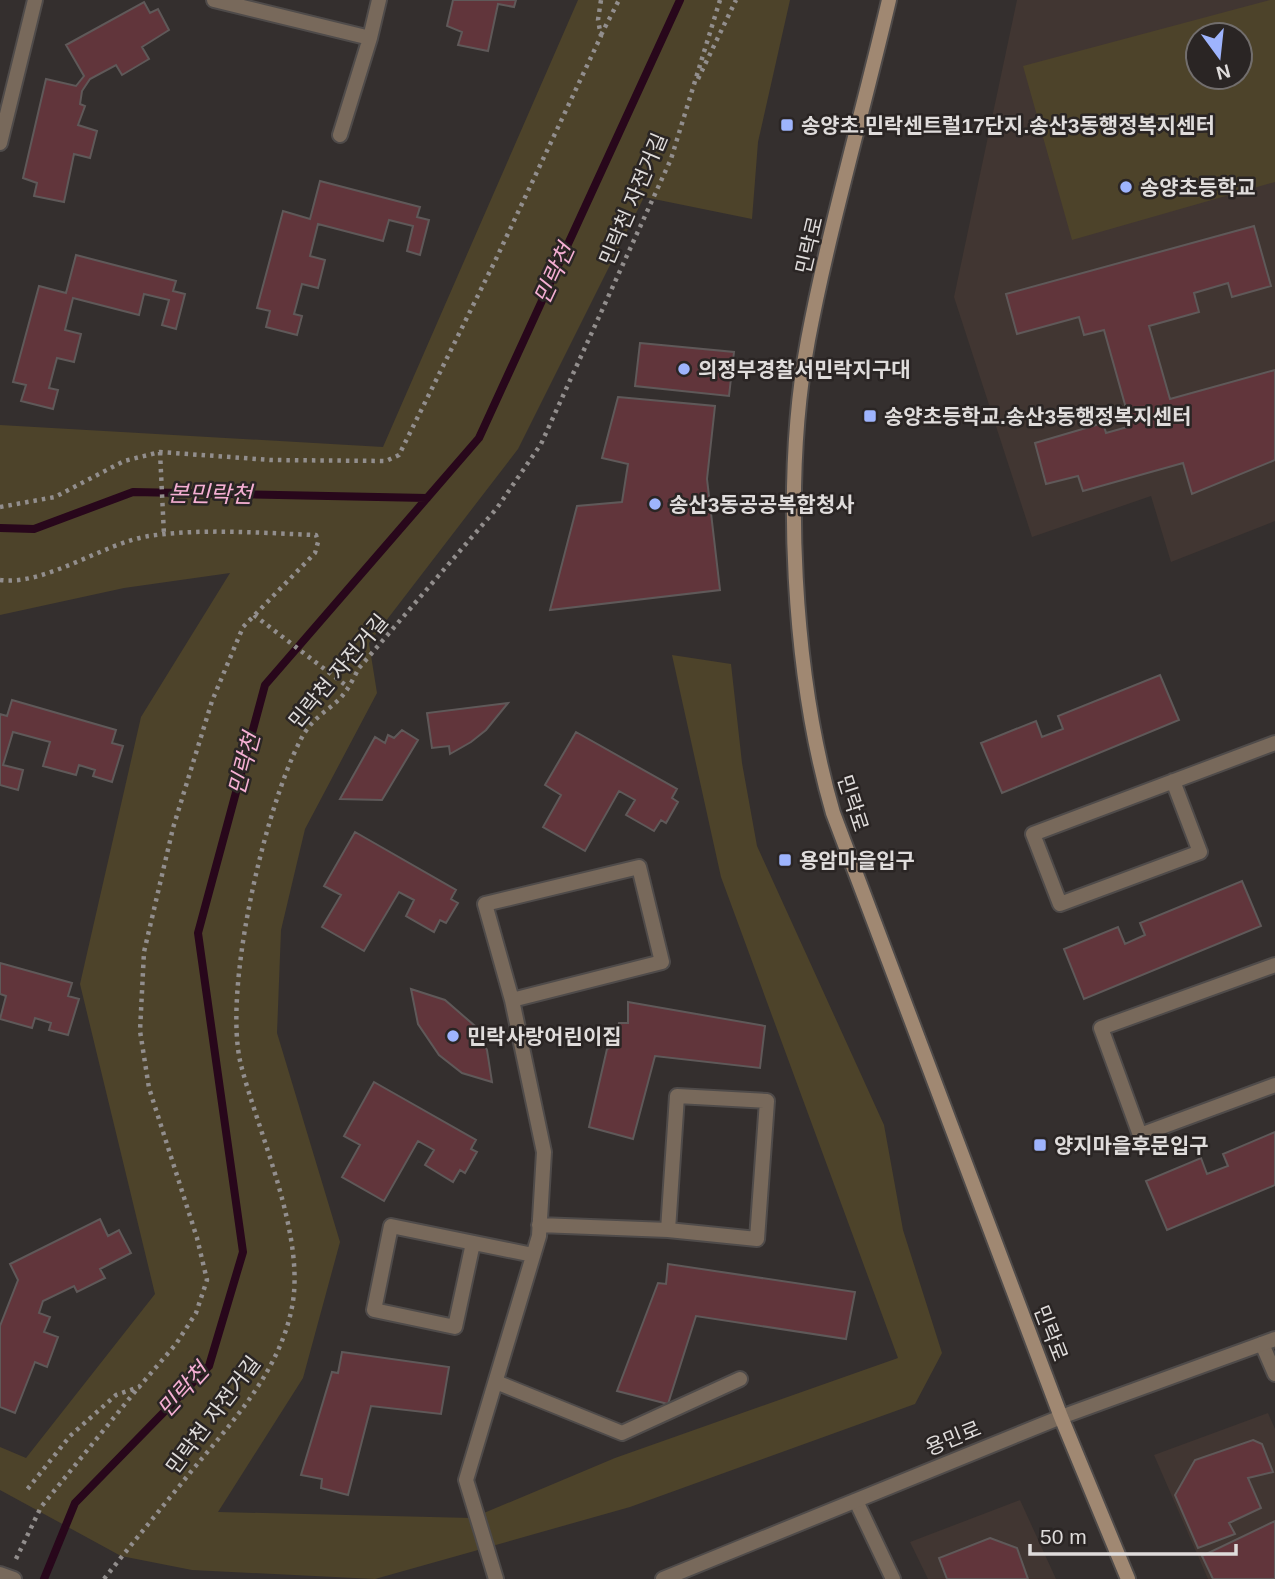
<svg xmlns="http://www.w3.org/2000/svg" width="1275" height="1579" font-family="Arial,'Noto Sans KR',sans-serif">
<rect width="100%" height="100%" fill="#342f2e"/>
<path fill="#413632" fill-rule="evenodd" d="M1017 0H1275V521L1171 562 1151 496 1032 537 954 297ZM1198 35H1240V77H1198Z
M1268 1413 1275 1429V1579H1208L1154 1455Z
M1020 1500 1056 1579H928L910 1542Z"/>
<path fill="#4d432a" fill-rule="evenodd" d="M578 0H790L758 142 752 219 644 197 518 449 369 643 377 693 305 829 281 930 277 1033 340 1242 303 1378 218 1512 472 1518 615 1458 898 1358 721 877 672 655 731 664 742 763 757 846 884 1125 903 1230 942 1353 915 1404 630 1507 375 1579 192 1570 121 1556 0 1490V1447L26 1458 155 1294 80 984 141 717 230 573 124 588 0 615V425L383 447Z
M1270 0H1275V182L1072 240 1023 66ZM1240 35V77H1198V35Z"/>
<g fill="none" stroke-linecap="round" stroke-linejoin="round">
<path stroke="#28071b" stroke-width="8" d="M0 528 34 529 133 492 427 498
M44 1579 75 1503 209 1366 243 1252 198 933 265 685 479 438 680 0"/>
</g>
<path fill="#61353b" stroke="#5f5959" stroke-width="2" d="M453 0H516L514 7 498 4 488 51 458 45 462 32 447 26Z
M144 2 150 13 158 9 169 30 142 47 149 59 122 75 116 65 90 79 82 91 80 104 85 106 78 125 97 131 90 158 74 154 64 202 34 196 37 183 23 178 46 79 76 86 84 76 66 45Z
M320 181 420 207 417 217 429 220 420 255 407 251 413 226 389 220 383 241 318 224 310 256 325 260 318 288 302 284 294 314 302 316 297 335 266 327 270 311 257 308 283 211 310 219Z
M1254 226 1271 286 1232 297 1228 283 1194 293 1199 312 1149 326 1170 399 1275 370V460L1192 494 1183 463 1083 491 1078 476 1046 484 1035 443 1103 423 1106 433 1131 426 1104 330 1084 335 1079 317 1017 334 1006 294Z
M76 255 176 281 173 291 185 294 176 329 162 325 169 300 144 294 139 315 73 298 65 330 81 334 74 362 57 358 49 388 58 390 53 409 21 401 26 385 13 382 39 286 66 293Z
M640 343 734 352 729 396 635 386Z
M618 397 715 406 707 479 720 590 550 610 577 506 622 502 628 464 602 458Z
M1160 675 1179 720 1002 793 981 743 1036 721 1042 737 1063 729 1058 716Z
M12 700 116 730 112 743 123 746 112 782 93 776 95 770 79 765 76 775 43 766 50 742 13 732 3 765 23 770 18 790 0 785V714L7 716Z
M508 703 486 730 471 742 450 754 449 746 432 748 427 713Z
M402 730 418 740 382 800 340 799 375 737 385 743 388 735 394 738Z
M576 732 677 789 672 798 678 802 666 823 661 820 654 831 626 815 635 800 619 791 585 851 543 827 561 795 545 785Z
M355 832 456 890 451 899 458 903 446 923 440 920 434 932 406 916 414 900 399 892 364 951 322 927 341 895 324 886Z
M1242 881 1261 926 1084 999 1064 949 1118 927 1125 944 1145 935 1140 923Z
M0 963 72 983 68 996 79 999 68 1035 49 1030 51 1023 35 1018 32 1028 0 1019 6 996 0 994Z
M411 989 445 1000 475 1026 487 1050 492 1082 462 1073 439 1055 418 1024Z
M628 1002 765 1026 760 1068 655 1056 633 1139 589 1127 607 1049 615 1045 619 1023H628Z
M374 1082 476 1140 471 1149 477 1152 465 1173 460 1170 453 1182 425 1165 434 1150 418 1141 384 1201 342 1177 360 1145 344 1136Z
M1275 1132V1185L1167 1230 1146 1181 1201 1158 1207 1174 1228 1166 1223 1154Z
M100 1219 108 1236 119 1230 131 1253 100 1269 105 1278 77 1292 74 1286 43 1301 39 1313 50 1317 44 1332 58 1337 47 1367 35 1362 15 1413 0 1407V1326L18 1280 10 1264Z
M668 1264 855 1292 846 1339 696 1316 668 1404 617 1391 658 1283 666 1284Z
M342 1352 449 1367 441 1414 371 1406 348 1495 321 1488 322 1479 301 1475 332 1372 338 1373Z
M1253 1440 1262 1444 1273 1472 1248 1478 1261 1508 1229 1523 1235 1534 1198 1548 1175 1495 1195 1460Z
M1275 1521V1579H1213L1202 1556Z
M990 1538 1017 1548 1028 1579H947L939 1558Z"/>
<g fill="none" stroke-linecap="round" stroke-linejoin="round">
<g stroke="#4f4b4a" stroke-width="18">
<path id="service" d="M214 0 370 38 340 135
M370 38 379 0
M0 143 35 0
M1173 781 1200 852 1060 904 1033 834 1275 743
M1275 965 1101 1028 1140 1135 1275 1085
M539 1225 668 1230 757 1239 767 1101 677 1096 668 1230
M473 1243 455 1327 374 1310 391 1226 533 1255
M496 1382 622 1433 740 1379
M496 1579 466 1480 539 1236 544 1152 512 1000 485 904 639 867 662 962 512 1000"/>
</g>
<g stroke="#4f4b4a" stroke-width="18">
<path id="minor" d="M1262 1344 1275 1374
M856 1501 893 1579"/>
</g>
<g stroke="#4f4b4a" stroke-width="18">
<path id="tertiary" d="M0 1574 14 1579
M663 1579 1061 1417 1275 1339"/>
</g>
<g stroke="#4f4b4a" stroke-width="18">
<path id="secondary" d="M889 0C863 112 829 228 808 340 782 481 793 676 833 813L1061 1417 1128 1579"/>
</g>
<path stroke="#928e8d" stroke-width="4.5" stroke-dasharray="3.5 5" stroke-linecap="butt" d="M601 35 619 0
M698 79 736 0
M160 452 164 535
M0 507 55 497 124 461 160 452 271 460 386 461 399 455 496 259 601 36 598 20 601 0
M0 580C45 586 104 543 149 536 203 528 261 533 316 535L318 542 315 553 243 627 212 701 173 828 144 952 140 1031 149 1088 197 1238 207 1280 196 1313 176 1344 139 1387 116 1395 70 1436 26 1491
M254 615 348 687
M16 1559 41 1507 138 1388
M104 1579C134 1541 164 1505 194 1468 234 1420 280 1370 292 1307 306 1236 259 1135 241 1065 222 991 265 809 300 741 313 714 333 710 346 691 351 684 355 675 359 668L497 508 541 444 671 159 720 0"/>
<use href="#service" stroke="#78695b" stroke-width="14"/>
<use href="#minor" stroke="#78695b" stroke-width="14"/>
<use href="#tertiary" stroke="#78695b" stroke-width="14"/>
<use href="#secondary" stroke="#a08872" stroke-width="14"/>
</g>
<g fill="#9eb4fd" stroke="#2a2524" stroke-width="2.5">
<rect x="780" y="118" width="14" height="14" rx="3.5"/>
<circle cx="1126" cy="187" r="7"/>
<circle cx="684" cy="369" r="7"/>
<rect x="863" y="409" width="14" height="14" rx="3.5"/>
<circle cx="655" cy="504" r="7"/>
<rect x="778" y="853" width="14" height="14" rx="3.5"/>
<circle cx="453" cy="1036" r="7"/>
<rect x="1033" y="1138" width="14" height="14" rx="3.5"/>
</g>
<g text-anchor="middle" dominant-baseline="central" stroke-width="5" stroke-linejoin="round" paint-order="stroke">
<g font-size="21" font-weight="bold" fill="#dfdcdb" stroke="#2a2524" text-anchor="start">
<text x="801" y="125">송양초.민락센트럴17단지.송산3동행정복지센터</text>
<text x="1140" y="187">송양초등학교</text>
<text x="698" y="369">의정부경찰서민락지구대</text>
<text x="884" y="416">송양초등학교.송산3동행정복지센터</text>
<text x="669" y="504">송산3동공공복합청사</text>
<text x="799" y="860">용암마을입구</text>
<text x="467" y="1036">민락사랑어린이집</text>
<text x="1054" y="1145">양지마을후문입구</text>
</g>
<g font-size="21" fill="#dfdcdb" stroke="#2a2524">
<text transform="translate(633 199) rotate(-67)">민락천 자전거길</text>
<text transform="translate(809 245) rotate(-77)">민락로</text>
<text transform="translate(338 671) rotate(-50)">민락천 자전거길</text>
<text transform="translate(853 803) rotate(72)">민락로</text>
<text transform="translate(1051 1333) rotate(69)">민락로</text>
<text transform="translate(213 1415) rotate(-53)">민락천 자전거길</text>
<text transform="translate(953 1438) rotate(-22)">용민로</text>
</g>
<g font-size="23" font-style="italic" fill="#f5afd3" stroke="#2a2524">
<text transform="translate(554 274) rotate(-65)">민락천</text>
<text transform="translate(210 494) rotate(1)">본민락천</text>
<text transform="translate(244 764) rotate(-75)">민락천</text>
<text transform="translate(183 1390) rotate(-48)">민락천</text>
</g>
</g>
<g transform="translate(1219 56) rotate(165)"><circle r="33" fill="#2a2524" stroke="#726e6d" stroke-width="2"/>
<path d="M0-5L12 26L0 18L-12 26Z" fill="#9eb4fd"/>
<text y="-10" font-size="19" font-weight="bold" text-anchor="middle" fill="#dfdcdb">N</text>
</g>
<path d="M1030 1544v10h206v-10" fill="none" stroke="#dfdcdb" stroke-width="3.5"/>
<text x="1040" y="1544" font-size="21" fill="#dfdcdb" stroke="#2a2524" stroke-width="5" paint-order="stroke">50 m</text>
</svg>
